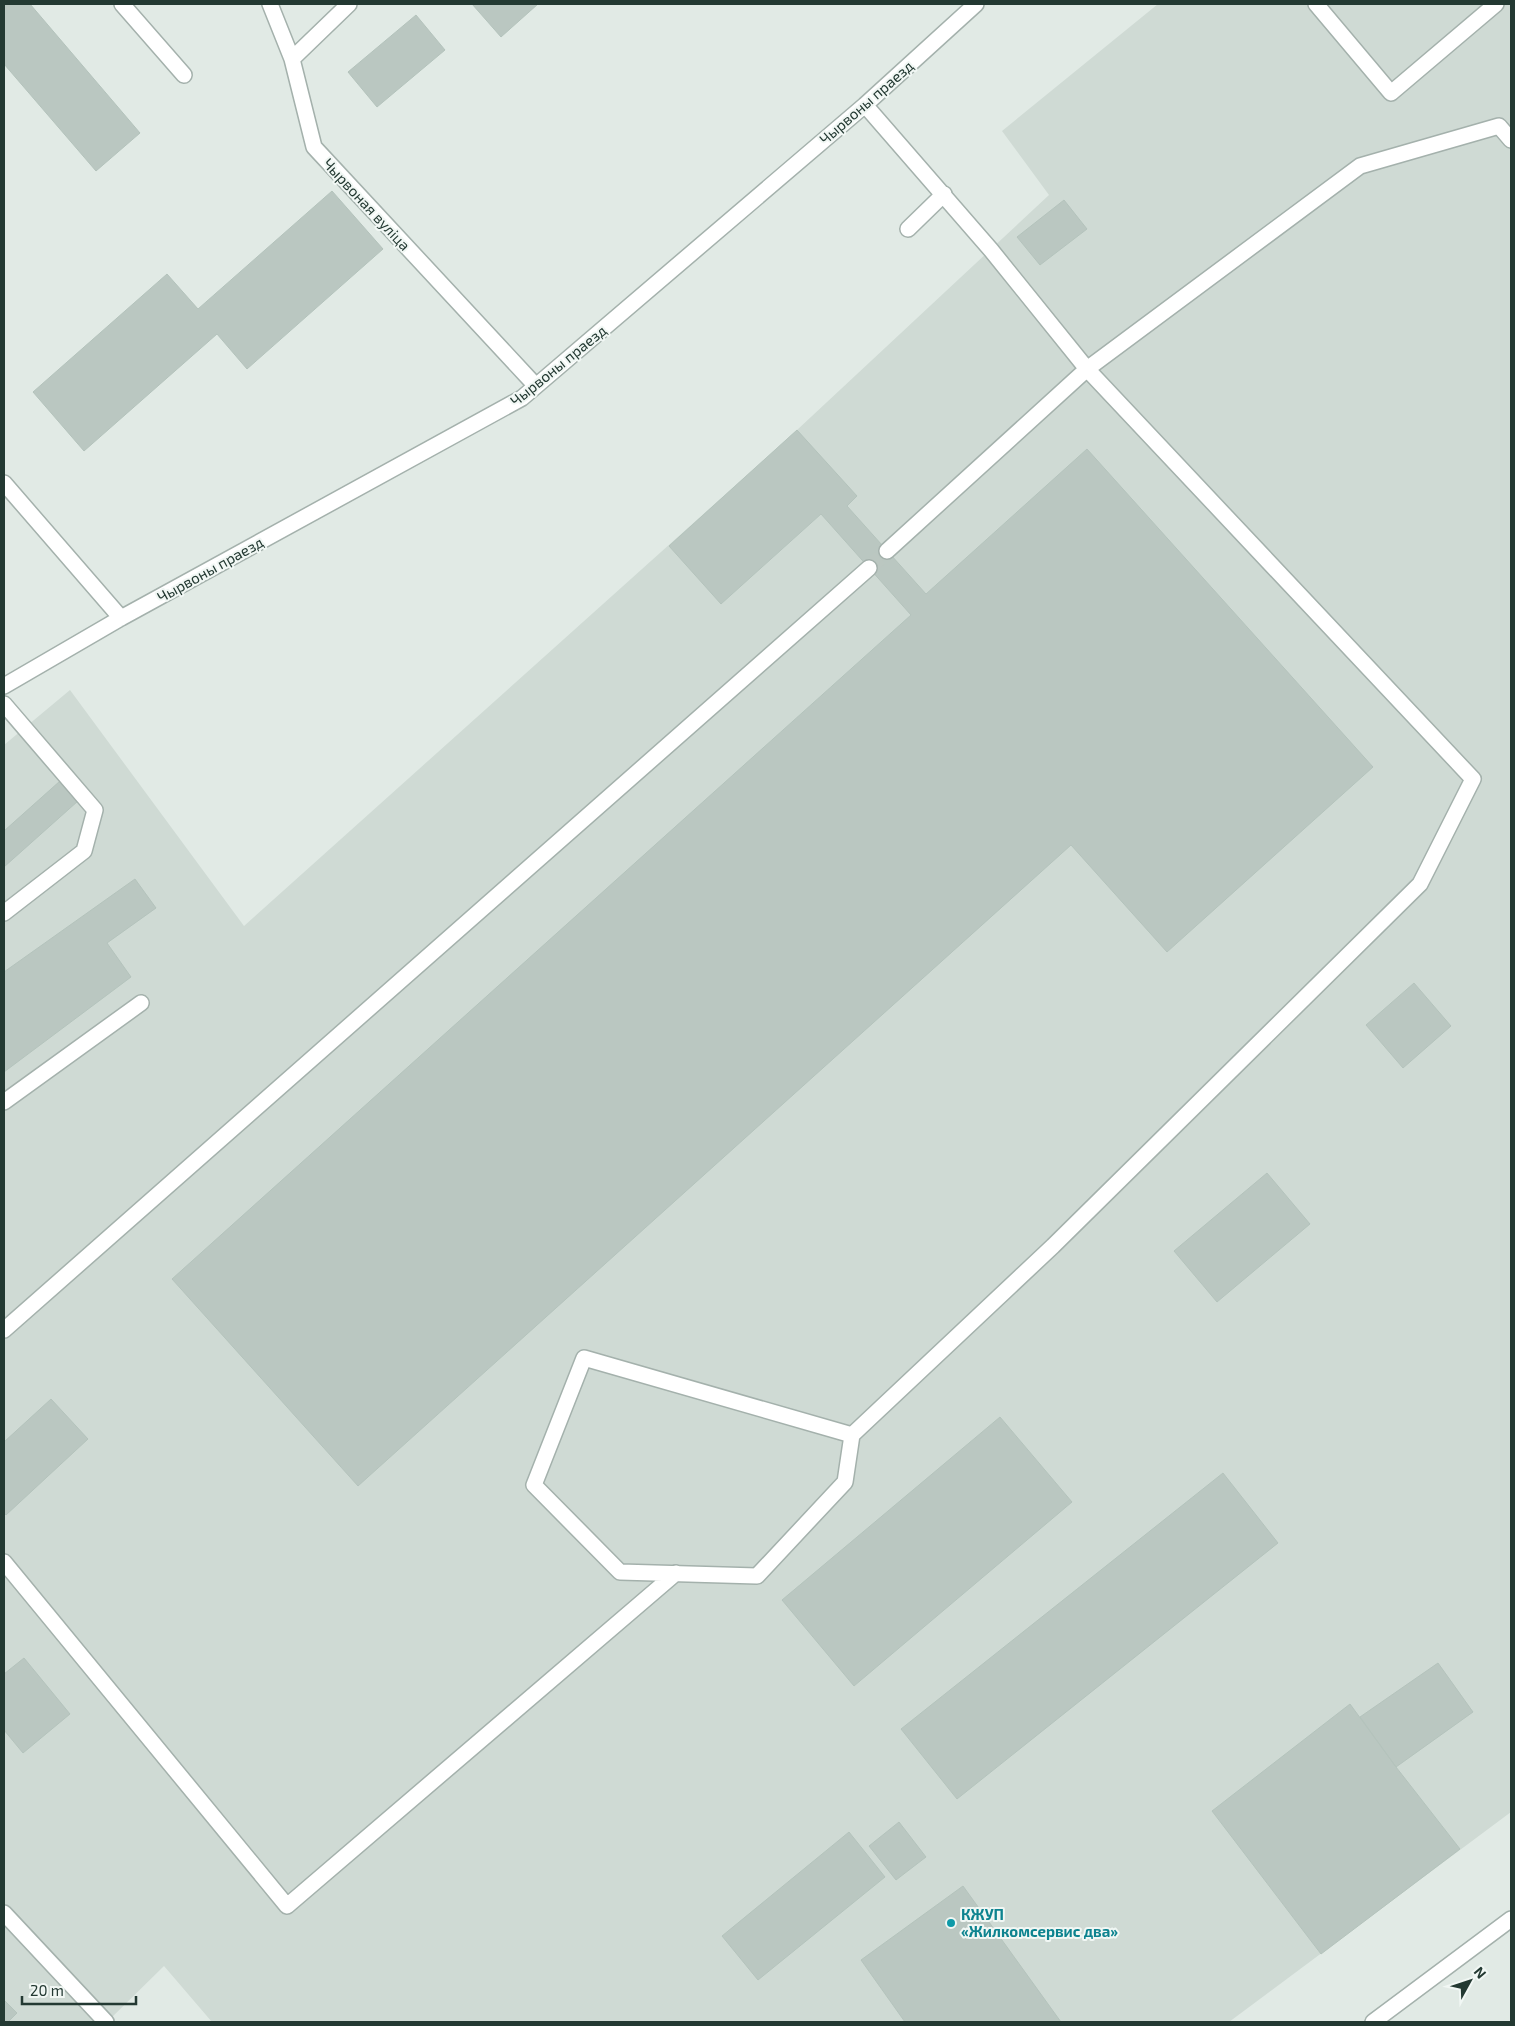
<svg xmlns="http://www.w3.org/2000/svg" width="1515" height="2026" font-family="'Exo 2',sans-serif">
<rect width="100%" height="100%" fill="#e1eae5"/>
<path fill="#cfdad4" d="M1158 4H1511V1812L1229 2022H212L164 1966 107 2022H4V745L70 690 244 926 797 430 1049 195 1002 131Z"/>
<path fill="#bac7c1" stroke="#b4c3bc" d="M4 4H30L140 133 96 171 4 64Z
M472 4H538L501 37Z
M416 15 445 50 377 107 348 72Z
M332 191 383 249 247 369 217 334 84 451 33 392 167 274 198 309Z
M1064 200 1087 229 1040 265 1017 237Z
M797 430 857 496 847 506 926 594 1087 449 1373 767 1167 952 1071 845 358 1486 172 1279 911 615 821 514 721 604 669 546Z
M60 781 78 801 4 867V831Z
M135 879 156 908 107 943 131 977 4 1072V972Z
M1414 983 1451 1026 1403 1068 1366 1025Z
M1267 1173 1310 1224 1217 1302 1174 1251Z
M51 1399 88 1439 6 1515 4 1513V1442Z
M1000 1417 1072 1502 854 1686 782 1600Z
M1223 1473 1278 1543 957 1799 901 1729Z
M24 1658 70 1714 23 1753 4 1730V1674Z
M1438 1663 1473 1712 1396 1767 1360 1717Z
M1350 1704 1396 1767 1460 1849 1321 1954 1212 1811Z
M899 1822 926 1857 896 1880 869 1846Z
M849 1832 885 1877 758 1980 722 1936Z
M963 1886 1061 2022H905L861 1960Z
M4 2000 17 2013 8 2022H4Z"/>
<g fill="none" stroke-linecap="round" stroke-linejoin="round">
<path stroke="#bbc7c1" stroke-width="15" stroke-dasharray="15 8" stroke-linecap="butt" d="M869 568 887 551"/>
<g stroke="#a4b1ac" stroke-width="18">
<path id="minor" d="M122 4 184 75
M270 4 292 59
M349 4 292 59 314 147 536 386
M1316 4 1391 93 1496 4
M908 229 944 194
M4 483 121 618
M887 551 1087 369 1360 166 1499 126 1511 140
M4 686 121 618 522 398 865 105 976 4
M4 704 95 810 84 851 4 913
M4 1102 141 1003
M4 1330 869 568
M852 1435 584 1358 534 1485 620 1572 757 1576 845 1482 852 1435 1053 1246 1420 884 1473 779 1087 369 991 250 865 105
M4 1562 287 1906 676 1573
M4 1913 106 2022
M1373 2022 1511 1919"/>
</g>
<use href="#minor" stroke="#fff" stroke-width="15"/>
</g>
<circle fill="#0f9aa8" stroke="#f1f7f4" stroke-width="2" cx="951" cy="1923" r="5"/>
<g text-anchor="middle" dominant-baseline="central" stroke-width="4" stroke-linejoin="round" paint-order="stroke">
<g font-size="15" fill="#233932" stroke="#f1f7f4">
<text transform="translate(866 102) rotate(-41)">Чырвоны праезд</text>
<text transform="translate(367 204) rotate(47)">Чырвоная вуліца</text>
<text transform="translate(558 365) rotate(-39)">Чырвоны праезд</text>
<text transform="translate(210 569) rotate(-29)">Чырвоны праезд</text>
</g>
<g font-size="15" font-weight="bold" fill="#0d838f" stroke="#f1f7f4" text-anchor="start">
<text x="961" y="1914">КЖУП<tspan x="961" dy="17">«Жилкомсервис два»</tspan></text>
</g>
</g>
<rect width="1515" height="2026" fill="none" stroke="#233932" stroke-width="10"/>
<g transform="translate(1470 1981) rotate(50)" stroke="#f1f7f4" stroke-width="4" paint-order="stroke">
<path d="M0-4L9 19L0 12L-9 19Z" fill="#233932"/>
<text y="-8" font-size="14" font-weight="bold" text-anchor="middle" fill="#233932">N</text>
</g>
<path d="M22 1996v8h114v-8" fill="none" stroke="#233932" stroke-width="2.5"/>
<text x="30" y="1996" font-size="15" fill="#233932" stroke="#f1f7f4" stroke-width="4" paint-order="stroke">20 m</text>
</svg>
